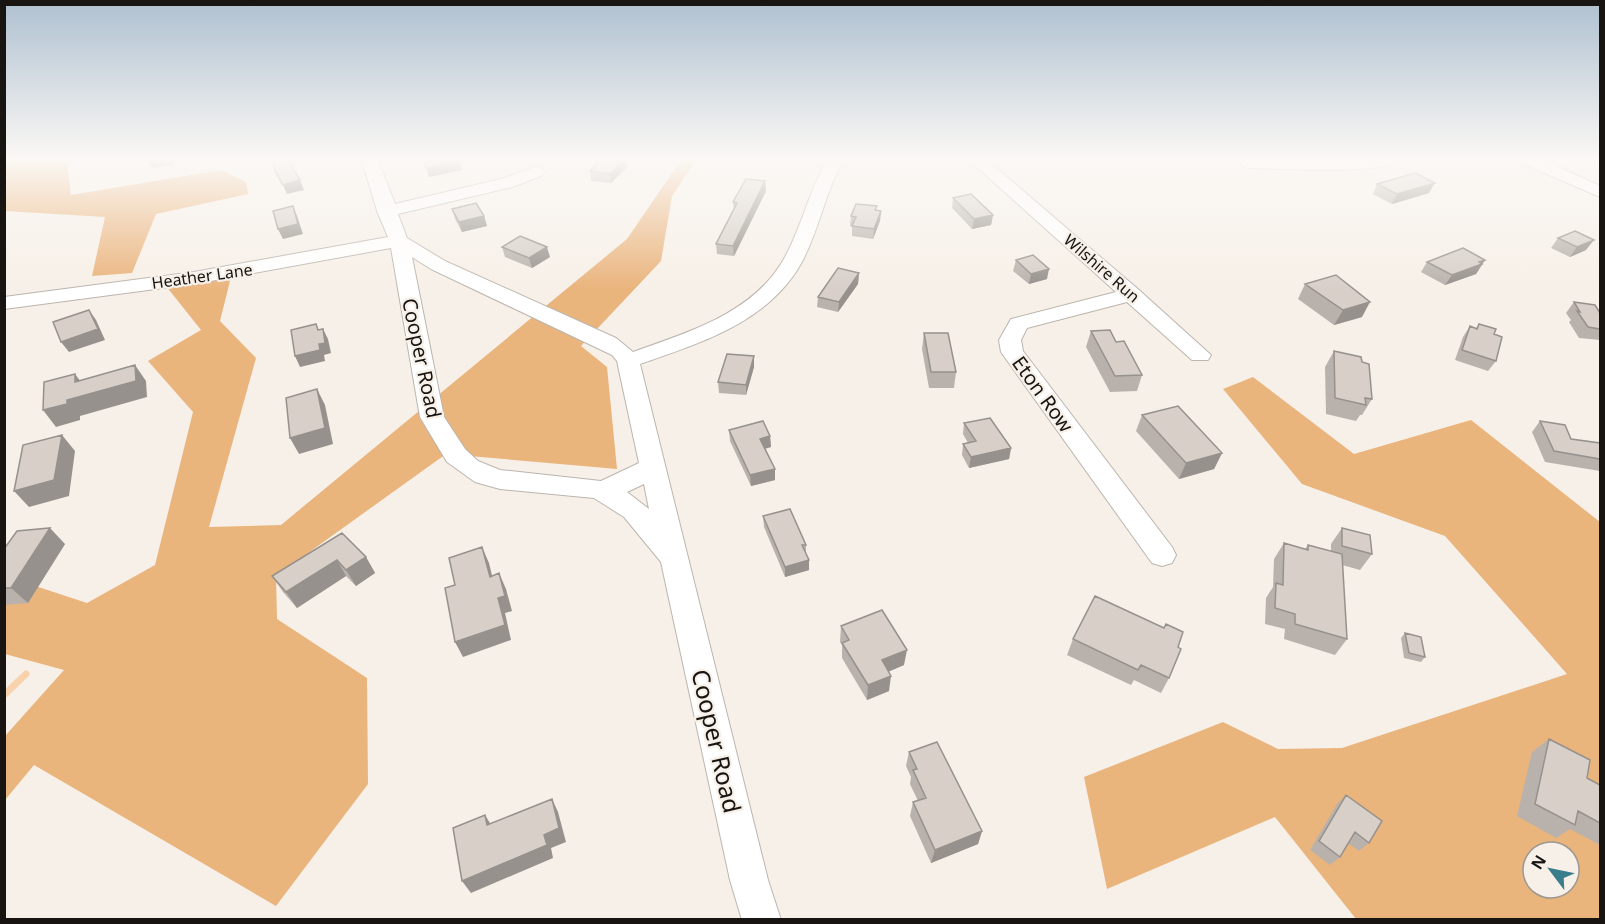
<svg xmlns="http://www.w3.org/2000/svg" width="1605" height="924" font-family="'Noto Sans',sans-serif">
<rect width="100%" height="100%" fill="#f7f0e8"/>
<path fill="#eab47d" fill-rule="evenodd" d="M4 160H67L71 195 221 170 246 182 248 194 156 214 132 273 92 276 105 217 5 211Z
M681 160H696L672 196 661 261 581 346 607 367 617 469 446 454 276 576 277 619 367 678 368 784 276 906 34 765 5 800V736L64 670 5 654V576L87 603 155 565 193 412 148 361 201 330 162 281 232 273 220 321 256 358 209 527 281 525 627 239Z
M1253 377 1354 454 1471 420 1600 522V919H1356L1275 817 1107 889 1084 777 1223 722 1278 749 1342 748 1567 674 1445 536 1302 484 1223 389ZM1533 852H1569V888H1533Z"/>
<g fill="none" stroke-linecap="round" stroke-linejoin="round">
<path stroke="#f8d2ac" stroke-width="7" d="M4 695 26 674"/>
<g stroke="#bcb5ae" stroke-width="2">
<path id="minor" d="M362 160H378L395 204 501 179 535 167 541 168 544 172 541 176 512 187 398 214 407 238 445 261 616 338 633 352C688 332 755 313 785 257 802 226 809 191 827 160H843C826 191 820 226 804 258 772 321 703 342 640 364L768 880 781 920H742L730 880 661 562 624 517 594 498 500 489 475 482 447 462 420 417 391 248 194 284 4 309V297L194 272 388 237 377 211ZM412 257 431 269 612 355 617 361 639 463 601 481 500 470 478 461 465 449 444 417ZM644 484 649 509 627 492Z
M969 160H987L1139 290 1211 355 1208 360H1192L1127 302 1027 328 1021 340 1023 351 1172 547 1176 555 1172 563 1162 566 1152 563 1001 352 999 340 1011 319 1116 292Z
M1243 160H1396C1384 176 1273 168 1249 168L1243 167 1241 163Z
M1522 160H1543L1600 186V197L1524 164Z"/>
</g>
<use href="#minor" fill="#fff" fill-rule="evenodd"/>
</g>
<path fill="#b9b2ac" d="M628 166 611 183 591 181 590 171Z
M765 181 766 191 734 256 717 254 716 244 734 210 733 202Z
M1377 184 1429 193 1392 204 1373 194Z
M953 198 993 215 991 225 972 229 952 208Z
M452 209 484 216 487 226 462 232 455 219Z
M877 210 881 211 880 221 873 239 852 236V227L850 226 851 216Z
M1558 238 1586 250 1570 257 1551 248Z
M502 247 550 257 532 268 505 257Z
M1016 260 1047 279 1029 284 1013 271Z
M1485 260 1476 274 1445 285 1421 272 1427 262Z
M859 273 858 284 838 312 817 307 818 297Z
M1305 284 1362 317 1334 325 1298 299Z
M1574 302 1600 313V340L1579 338 1569 322 1571 320 1566 313Z
M1479 324 1494 334 1496 361 1488 371 1455 360 1463 337 1470 326 1476 328Z
M1091 331 1116 342 1142 375 1137 391 1110 392 1086 347Z
M924 333 956 372 954 388H929L922 349Z
M1334 351 1362 362 1372 399 1362 415H1360L1356 421 1326 414 1325 367Z
M754 356V367L746 395 719 393 718 382Z
M1142 415 1222 453 1214 469 1179 479 1136 431Z
M1540 421 1571 439 1600 443V471L1545 462 1532 432Z
M964 423 1011 448 1009 459 969 468 962 455 963 444 968 443 963 434Z
M729 430 770 436 771 447 765 448 775 469V480L751 486 730 441Z
M763 516 806 545V553L809 570 785 577 764 527Z
M1342 528 1372 554 1360 570 1342 565 1347 639 1335 655 1284 639 1285 629 1265 624 1266 598 1273 587 1274 559 1284 543 1305 549 1308 545 1331 552V544Z
M342 533 366 557 375 573 356 586 346 576 297 608 283 592 272 576Z
M65 544 28 603 4 605V549Z
M841 626 904 665 888 672 889 691 867 700 842 658V645L840 642Z
M1405 633 1425 657 1421 662 1404 658 1401 638Z
M1073 639 1178 647 1169 678 1161 693 1134 680 1131 685 1067 655Z
M1549 739 1587 778 1600 785V845L1570 829 1556 838 1517 816 1532 752Z
M909 752 982 831 978 844 931 863 910 816 913 802 918 801 910 784 911 777 906 766Z
M1346 795 1369 843 1359 851 1348 843 1340 857 1330 865 1310 850 1337 804Z"/>
<path fill="#96918c" d="M147 160H175L174 165 152 168Z
M287 160H299L300 161 288 164Z
M460 160 463 170 429 177 426 168Z
M623 160H627L628 166 611 183 610 174Z
M300 180 304 190 287 194 283 185Z
M765 181 766 191 734 256 733 246Z
M1435 183 1429 193 1392 204 1397 194Z
M293 206 297 216 303 234 283 239 278 229Z
M881 211 880 221 873 239 874 229Z
M993 215 991 225 972 229 974 219Z
M484 216 487 226 462 232 459 222Z
M1594 240 1586 250 1570 257 1577 247Z
M547 247 550 257 532 268 529 258Z
M1485 260 1476 274 1445 285 1452 275Z
M1049 269 1047 279 1029 284 1031 274Z
M859 273 858 284 838 312 839 302Z
M1370 302 1362 317 1334 325 1343 310Z
M89 310 96 320 105 340 69 352 61 342Z
M323 329 328 339 331 353 324 355 325 361 300 367 295 356 319 344Z
M754 356V367L746 395V385Z
M135 365 146 381 147 397 80 416V420L56 427 43 410 67 400 75 382V374L87 390Z
M317 389 325 405 333 444 299 454 290 438Z
M62 435 75 451 69 496 29 507 14 491Z
M770 436 771 447 761 450 760 439Z
M1011 448 1009 459 969 468 971 457Z
M1222 453 1214 469 1179 479 1186 463Z
M775 469V480L751 486 750 475Z
M50 528 65 544 28 603 11 588Z
M482 547 489 563 496 592 490 577Z
M366 557 375 573 356 586 346 570Z
M337 560 346 576 297 608 286 592Z
M809 560V570L785 577V567Z
M499 573 506 589 512 611 505 613 511 640 463 657 455 642 498 598Z
M907 650 904 665 880 675 882 660Z
M891 676 889 691 867 700 868 685Z
M552 799 558 812 566 842 551 848 553 858 471 893 462 881 544 835Z
M485 815 493 828 487 825Z
M982 831 978 844 931 863 935 850Z"/>
<path fill="#d7cfc8" stroke="#96918c" stroke-width="1.5" d="M273 160H288L300 180 283 185 275 171Z
M423 160H460L426 168Z
M601 160H623L610 174 590 171Z
M1415 173 1435 183 1397 194 1377 184Z
M746 179 765 181 733 246 716 244 737 203 733 202Z
M971 194 993 215 974 219 953 198Z
M476 203 484 216 459 222 452 209Z
M856 204 877 206 875 210 881 211 874 229 852 226 856 217 851 216Z
M293 206 298 224 278 229 273 211Z
M1575 231 1594 240 1577 247 1558 238Z
M520 236 547 247 529 258 502 247Z
M1463 248 1485 260 1479 262 1482 264 1452 275 1427 262Z
M1033 255 1049 269 1031 274 1016 260Z
M838 268 859 273 839 302 818 297Z
M1336 275 1370 302 1343 310 1305 284Z
M1574 302 1595 305 1600 313V329L1588 327 1577 311 1580 312Z
M89 310 98 329 61 342 53 322Z
M316 324 318 330 323 329 325 343 319 344 320 350 295 356 291 330Z
M1479 324 1496 329 1494 334 1502 337 1496 361 1462 350 1470 326 1477 329Z
M1110 330 1116 342 1124 341 1142 375 1115 376 1091 331Z
M924 333H948L956 372H931Z
M1334 351 1361 357 1362 362 1369 364 1372 399 1365 398 1366 405 1335 398Z
M727 354 754 356 746 385 718 382Z
M135 365 136 381 67 400V404L43 410 44 382 75 374V382Z
M317 389 325 428 290 438 286 398Z
M1178 406 1222 453 1186 463 1142 415Z
M990 418 1011 448 971 457 963 444 976 441 964 423Z
M763 421 770 436 760 439 775 469 750 475 729 430Z
M1540 421 1565 425 1571 439 1600 443V459L1554 451Z
M62 435 54 480 14 491 23 445Z
M790 509 806 545H802L809 560 785 567 763 516Z
M50 528 11 588H4V549L17 531Z
M1342 528 1370 535 1372 554 1342 546Z
M342 533 366 557 346 570 337 560 286 592 272 576Z
M1284 543 1308 550V545L1342 554 1347 639 1295 624V614L1275 608 1276 583 1283 585Z
M482 547 490 577 499 573 505 596 498 598 505 625 455 642 445 588 455 585 449 558Z
M1095 596 1164 628 1166 624 1183 632 1178 647 1181 649 1169 678 1141 665 1138 670 1073 639Z
M882 610 907 650 882 660 891 676 868 685 842 643 849 640 841 626Z
M1405 633 1421 637 1425 657 1409 653Z
M1549 739 1590 760 1587 778 1600 785V823L1578 811 1575 825 1535 804Z
M937 742 982 831 935 850 913 802 926 798 913 770 917 769 909 752Z
M1346 795 1382 821 1369 843 1355 832 1340 857 1319 841Z
M552 799 559 828 544 835 547 845 462 881 453 828 485 815 487 825Z"/>
<linearGradient id="sky" x2="0" y2="1"><stop stop-color="#aec0d0"/><stop offset="0.55" stop-color="#fbf8f5"/><stop offset="1" stop-color="#fbf8f5" stop-opacity="0"/></linearGradient>
<rect width="1605" height="289" fill="url(#sky)"/>
<g text-anchor="middle" dominant-baseline="central" stroke-width="4.5" stroke-linejoin="round" paint-order="stroke">
<g font-size="16" fill="#171412" stroke="#f7f0e8">
<text transform="translate(1102 268) rotate(41)">Wilshire Run</text>
<text transform="translate(202 276) rotate(-8)">Heather Lane</text>
</g>
<g font-size="20" fill="#171412" stroke="#f7f0e8">
<text transform="translate(422 358) rotate(78)">Cooper Road</text>
<text transform="translate(1043 394) rotate(54)">Eton Row</text>
</g>
<g font-size="24" fill="#171412" stroke="#f7f0e8">
<text transform="translate(717 741) rotate(77)">Cooper Road</text>
</g>
</g>
<rect width="1605" height="924" fill="none" stroke="#171412" stroke-width="12"/>
<g transform="translate(1551 870) rotate(302)"><circle r="28" fill="#f7f0e8" stroke="#9d9892" stroke-width="1.5"/>
<path d="M0-4.5L10 22L0 15L-10 22Z" fill="#3a7d8d"/>
<text y="-9" font-size="16" font-weight="bold" text-anchor="middle" fill="#171412">N</text>
</g>
</svg>
